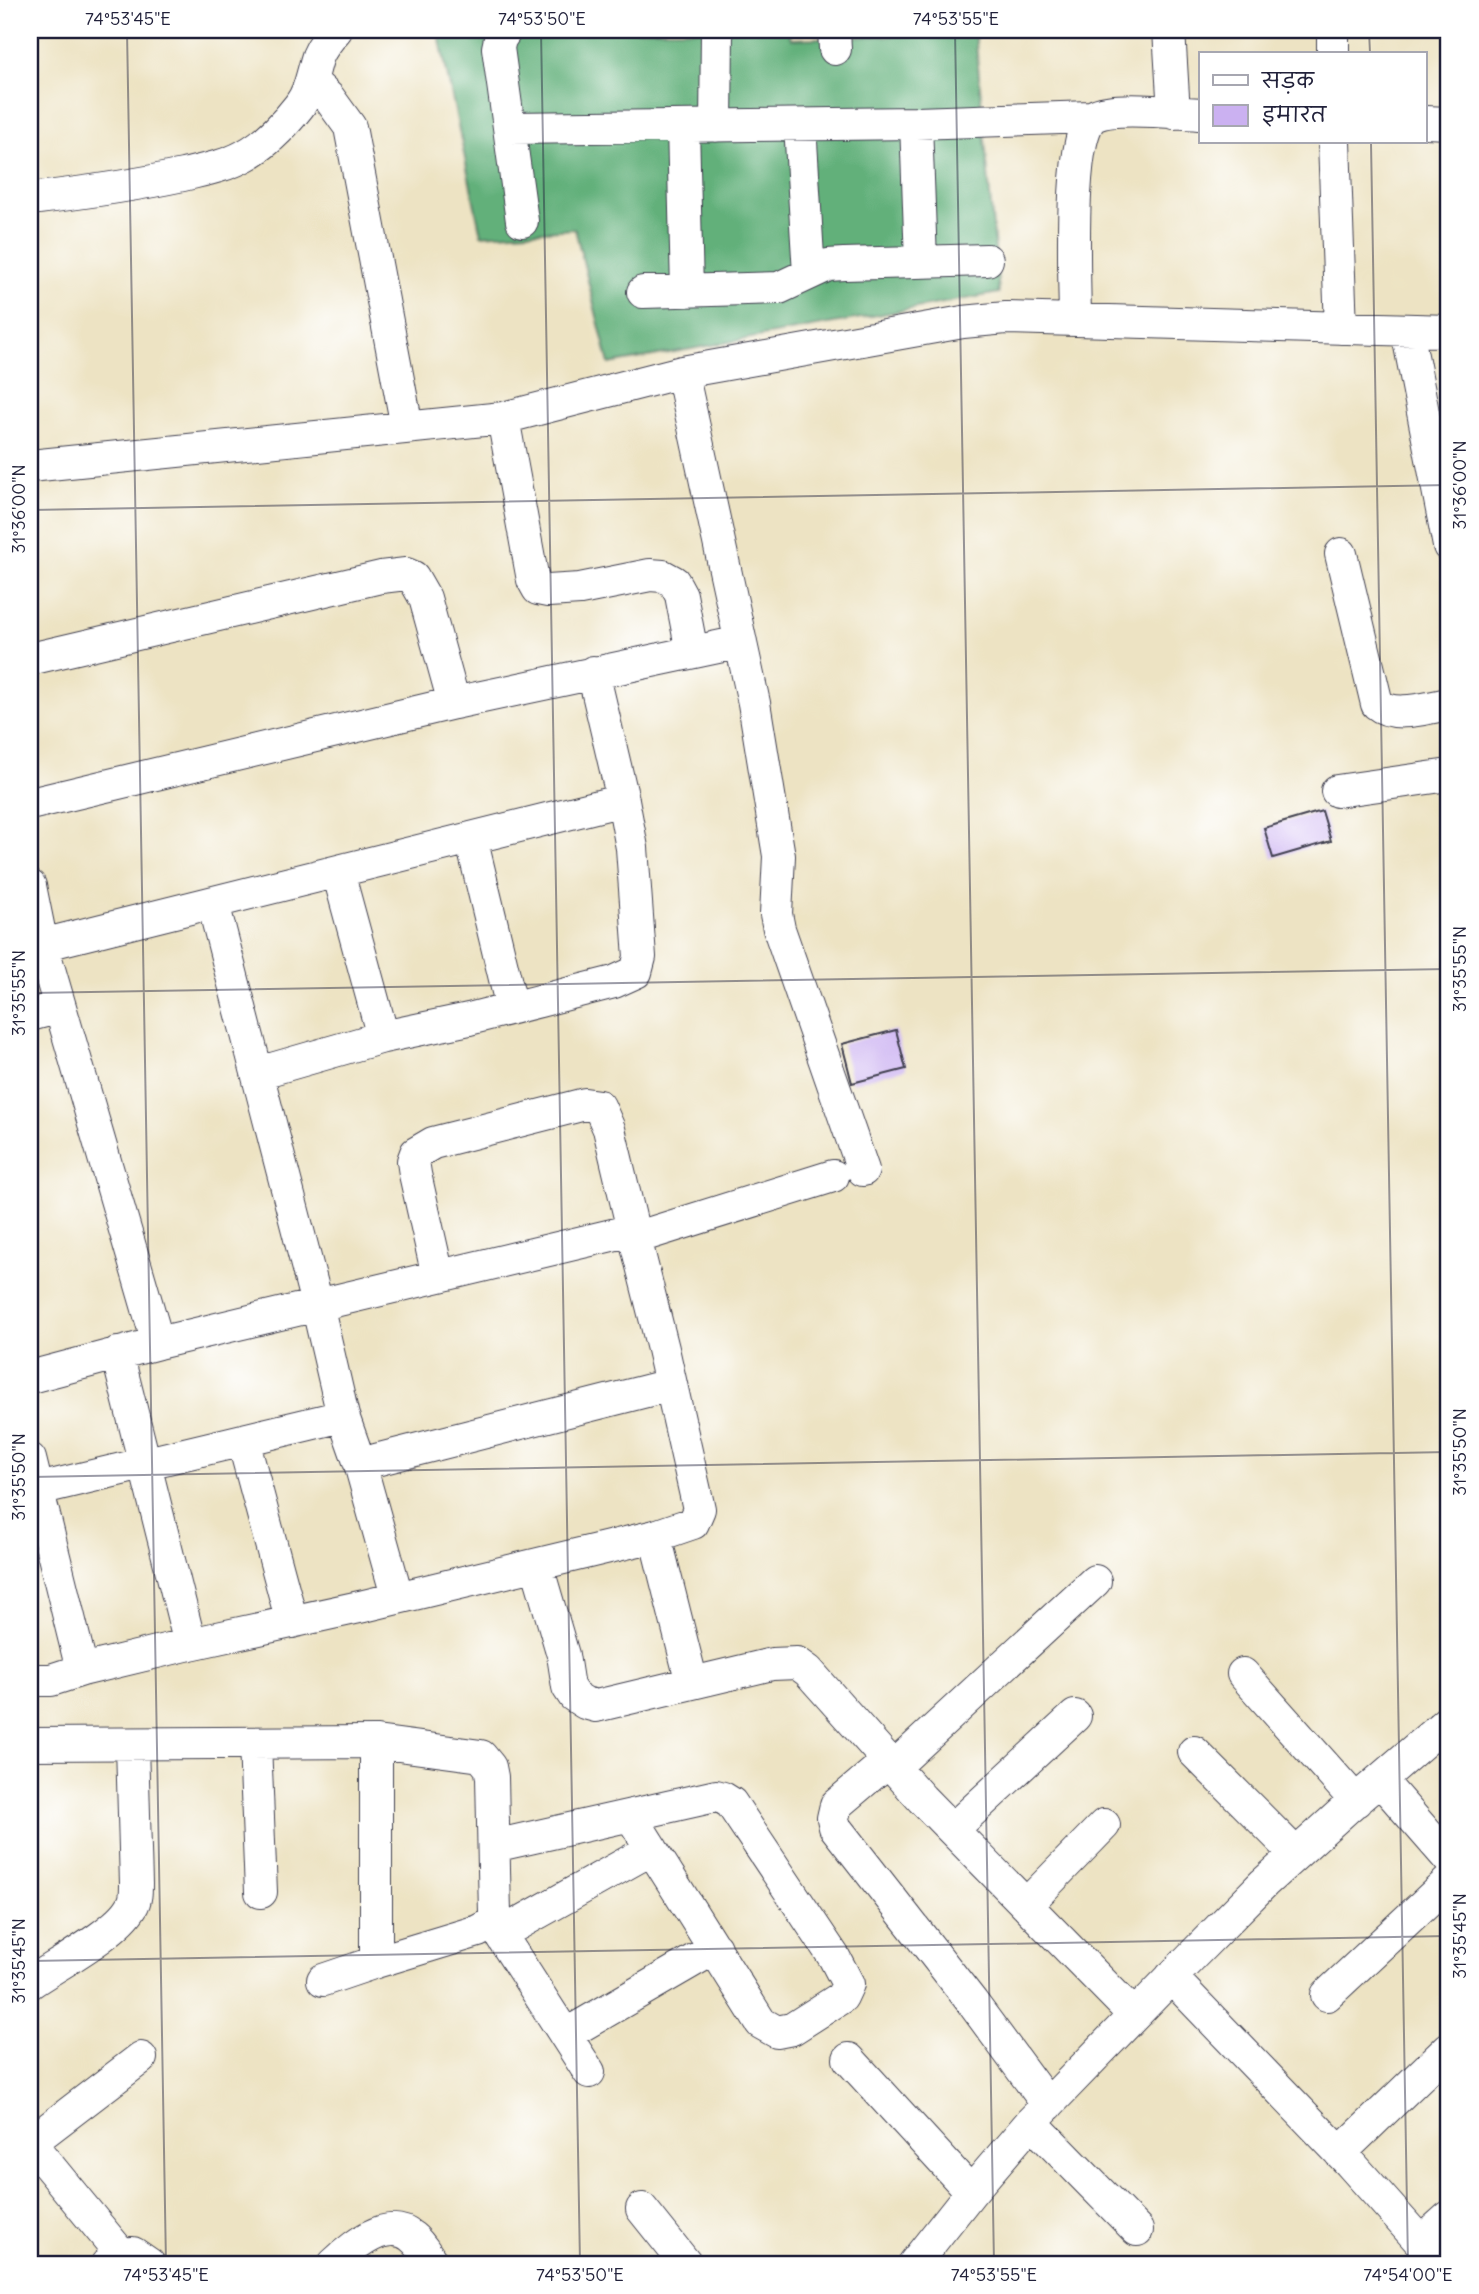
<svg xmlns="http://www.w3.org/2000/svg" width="1479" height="2294" font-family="Delius,'Playpen Sans Deva',sans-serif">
<rect width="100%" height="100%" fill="#fff"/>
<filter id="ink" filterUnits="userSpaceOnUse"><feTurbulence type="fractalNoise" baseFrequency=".0143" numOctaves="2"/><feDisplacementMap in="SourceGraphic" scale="14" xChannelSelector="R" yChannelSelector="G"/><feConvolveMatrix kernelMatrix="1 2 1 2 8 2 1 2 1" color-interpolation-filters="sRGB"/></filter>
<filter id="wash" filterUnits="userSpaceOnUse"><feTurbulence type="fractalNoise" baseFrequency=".00686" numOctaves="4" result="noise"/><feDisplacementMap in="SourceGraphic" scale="28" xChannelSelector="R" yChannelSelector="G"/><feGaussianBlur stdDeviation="1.57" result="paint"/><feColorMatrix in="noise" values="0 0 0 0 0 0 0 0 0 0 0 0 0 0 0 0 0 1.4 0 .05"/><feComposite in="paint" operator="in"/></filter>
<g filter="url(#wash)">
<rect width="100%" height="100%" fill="#ede3c3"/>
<path fill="#62b07a" stroke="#42695a" stroke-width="2" d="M438 30H788L791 39 975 33 999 293 609 364 575 229 481 235Z"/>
<g id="blocks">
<path fill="#cbb1f1" d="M1322 811 1331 841 1273 858 1264 828Z
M896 1030 906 1069 852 1083 842 1044Z"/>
</g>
</g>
<g filter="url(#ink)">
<use href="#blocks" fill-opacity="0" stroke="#403f4f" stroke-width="2"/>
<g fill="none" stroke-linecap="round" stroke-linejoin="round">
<g stroke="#403f4f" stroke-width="34">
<path id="minor" d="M506 30 500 39 498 48 522 221
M834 30 835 49
M1169 30 1174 113
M1333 30V54
M312 82 329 98 350 127 407 427
M1425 122 1449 123
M916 123 921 262
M800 125 809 274
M683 126 687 291
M716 126 717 30
M510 128 916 123 1091 117
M1334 142 1341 328
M30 199C81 193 132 186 183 175 204 170 226 166 244 156 265 145 285 124 299 106 311 90 312 74 318 56 322 46 329 38 336 30
M643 292 779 288 828 265 844 264 987 260
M1075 320C1075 286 1067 131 1094 116 1113 105 1177 113 1201 114
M1407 330 1449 546
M682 372 754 703 779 856 776 914 779 929 863 1170
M503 418 533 580 538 589 548 591 580 589 650 575 663 576 674 582 681 595 692 652
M30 466 503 418 682 372 963 322 1006 318 1449 331
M1341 554 1377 704C1395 719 1428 707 1449 704
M30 659 381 577 406 574 413 577 425 598 454 703
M1337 791 1449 775
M30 804 454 703 741 642
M471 838 512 1008
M338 872 383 1037
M30 886 42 945 158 1343
M213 903 317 1304 343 1416 360 1464 397 1596
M42 945 623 800
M30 1015 60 1007
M258 1073 383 1037 469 1019 614 982 636 972 640 957 632 848 623 800 593 672
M635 1238 833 1176
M438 1276 415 1174 413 1161 416 1153 433 1143 585 1104 599 1106 609 1129 633 1230
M117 1353 190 1644
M30 1377 158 1343 633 1230 663 1349 699 1509 693 1523 655 1536 364 1606 190 1644 82 1670 51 1680H30
M243 1440 292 1622
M30 1459 82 1670
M360 1464 670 1385
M30 1491 343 1416
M655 1536 692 1683
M537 1566 563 1655 568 1687 574 1696 585 1703 596 1706 772 1664 797 1663 808 1671 922 1799 1134 2015
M1243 1674 1356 1801
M255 1743 261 1892
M30 1744 376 1742 481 1756 490 1767 492 1777 495 1915 493 1923 589 2072
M1194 1752 1296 1854
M888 1761 836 1805 833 1818 835 1827 972 2002 1048 2105
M894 1767 1095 1581
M1381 1781 1449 1859
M953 1829 1075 1716
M494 1846 716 1796 723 1798 731 1803 834 1957 848 1984 842 1997 792 2029 777 2032 761 2023 631 1816
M1026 1905 1104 1825
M500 1934 652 1849
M376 1962 478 1931 493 1923
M1171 1977 1350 2163 1440 2264
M323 1980 376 1962V1742
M30 1983C56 1965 118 1932 132 1906 136 1900 136 1891 136 1884L132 1745
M1327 1995 1449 1881
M565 2035 715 1948
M849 2059 971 2192
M1031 2122 1137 2230
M30 2143 121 2254
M30 2143 141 2058
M1340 2153 1449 2048
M642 2209 686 2264
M1421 2242 1449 2217
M107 2264 121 2254 133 2253 149 2264
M334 2264C352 2247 387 2216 412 2237 421 2244 427 2256 433 2264
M914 2264 971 2192 1031 2122 1190 1958 1264 1883 1347 1808 1449 1720"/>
</g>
<use href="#minor" stroke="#fff" stroke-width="32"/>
</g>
</g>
<path fill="none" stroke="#22223b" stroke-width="2" stroke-opacity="0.45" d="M127 30 166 2264M541 30 580 2264M955 30 994 2264M1369 30 1370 54M1371 142 1408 2264M30 510 1449 485M30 993 1449 969M30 1477 1449 1452M30 1961 1449 1936"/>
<rect width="1479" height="2294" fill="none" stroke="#fff" stroke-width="77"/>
<rect x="1199" y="52" width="228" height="91" fill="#ffffff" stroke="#a7a7b1" stroke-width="2"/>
<rect x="1213" y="75" width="35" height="10" fill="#ffffff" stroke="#a7a7b1" stroke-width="2"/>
<text x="1262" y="88" font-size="21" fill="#22223b">सड़क</text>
<rect x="1213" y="105" width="35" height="21" fill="#cbb1f1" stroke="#a7a7b1" stroke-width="2"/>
<text x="1262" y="122" font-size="21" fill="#22223b">इमारत</text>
<rect x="38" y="38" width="1402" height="2218" fill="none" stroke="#22223b" stroke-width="2.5"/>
<g font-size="18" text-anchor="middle" fill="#22223b">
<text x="128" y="25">74°53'45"E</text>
<text x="542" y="25">74°53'50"E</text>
<text x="956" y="25">74°53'55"E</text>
<text transform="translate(1460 485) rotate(-90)" y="6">31°36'00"N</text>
<text transform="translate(19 509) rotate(-90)" y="6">31°36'00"N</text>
<text transform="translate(1460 969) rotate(-90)" y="6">31°35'55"N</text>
<text transform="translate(19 993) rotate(-90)" y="6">31°35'55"N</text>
<text transform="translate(1460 1452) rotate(-90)" y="6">31°35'50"N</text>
<text transform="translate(19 1477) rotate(-90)" y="6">31°35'50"N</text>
<text transform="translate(1460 1936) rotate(-90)" y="6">31°35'45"N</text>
<text transform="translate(19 1961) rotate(-90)" y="6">31°35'45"N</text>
<text x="166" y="2281">74°53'45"E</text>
<text x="580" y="2281">74°53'50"E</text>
<text x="994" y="2281">74°53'55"E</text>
<text x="1408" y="2281">74°54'00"E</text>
</g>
</svg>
